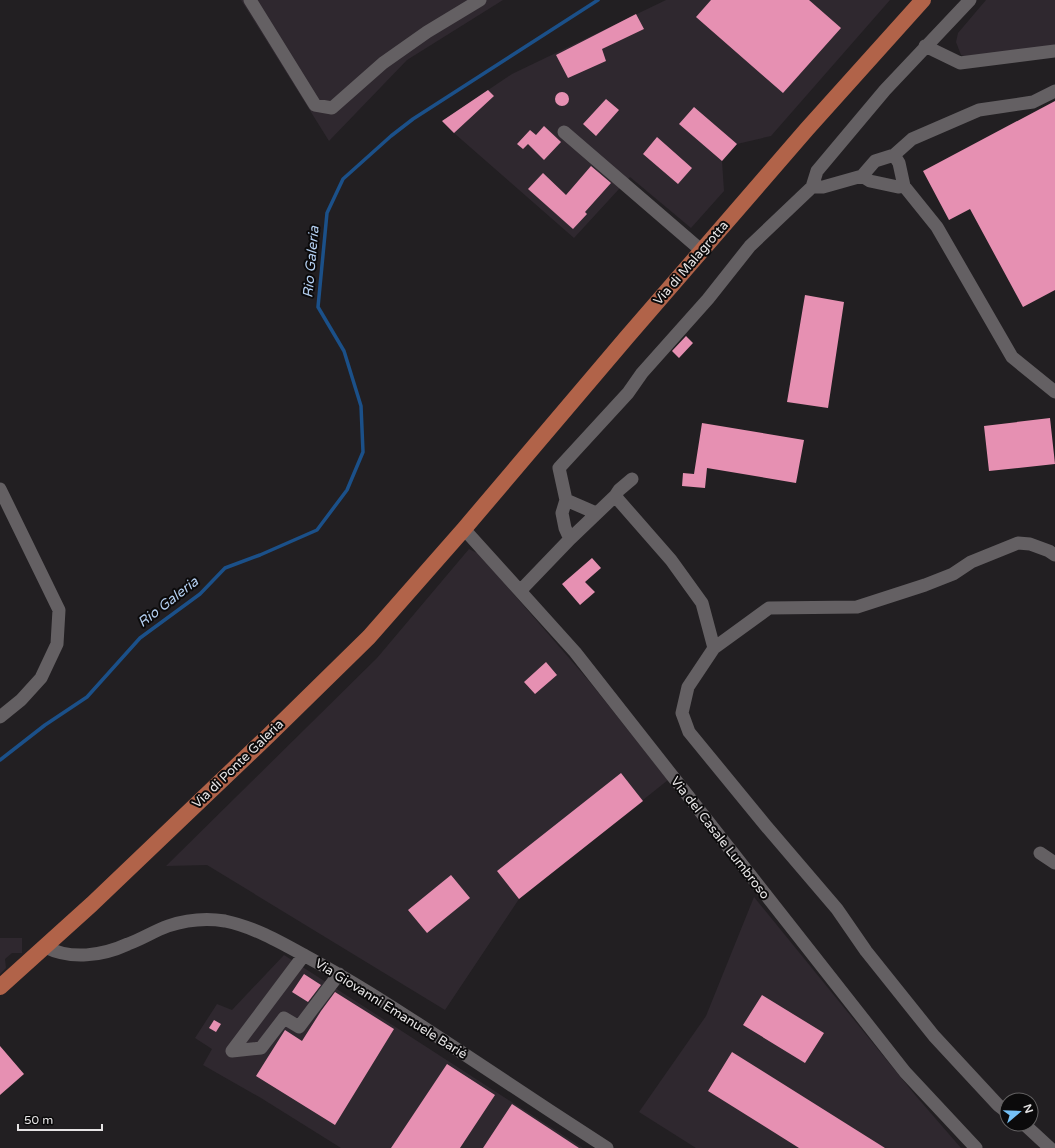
<svg xmlns="http://www.w3.org/2000/svg" width="1055" height="1148" font-family="'Varela Round',sans-serif">
<rect width="100%" height="100%" fill="#221f22"/>
<path fill="#2f282f" d="M241 0H503L407 60 329 141Z
M666 0H890L771 136 737 144 722 161 724 191 691 228 630 177 574 238 454 133 442 121 512 74Z
M986 0H1055V48L977 61 961 55 956 42 958 33Z
M469 549 479 554 589 681 668 780 519 899 445 1010 207 865 166 866 377 658Z
M754 897 916 1096 961 1148H696L639 1112 706 1016Z
M0 938H22V953H12L5 959 6 968 0 974Z
M284 955 583 1148H341L261 1098 203 1065 212 1049 195 1038 217 1004 232 1010Z"/>
<g fill="none" stroke-linecap="round" stroke-linejoin="round">
<path stroke="#1b5089" stroke-width="3.5" d="M0 760 45 725 87 697 140 638 200 594 225 568 260 555 317 530 347 490 363 452 361 406 344 351 318 307 327 213 343 179 391 136 413 119 598 0"/>
</g>
<path fill="#e690b2" d="M711 0H809L841 28 783 93 696 17Z
M636 14 644 29 602 49 606 61 568 78 556 55Z
M488 90 494 96 454 133 442 121Z
M555 99a7 7 0 1 1 14 0a7 7 0 1 1-14 0Z
M606 99 619 110 596 136 583 124Z
M1055 101V290L1023 307 970 209 949 220 923 171Z
M694 107 737 144 722 161 679 124Z
M544 126 561 142 544 160 528 144 523 149 517 144 530 130 536 135Z
M657 137 692 168 678 184 643 154Z
M591 166 611 183 585 212 587 214 573 229 528 189 543 173 566 195Z
M805 295 844 302 828 408 787 402Z
M686 336 693 343 679 358 672 351Z
M1050 418 1055 464 989 471 984 426Z
M702 423 804 440 796 483 707 468 705 488 682 486 683 473 694 474Z
M592 558 601 568 585 582 595 592 580 605 562 584Z
M546 662 557 675 535 694 524 682Z
M621 773 643 801 519 899 497 871Z
M451 875 470 898 427 933 408 910Z
M304 974 321 985 308 1002 292 992Z
M335 992 394 1029 335 1125 256 1076 285 1030 302 1041 321 1011Z
M762 995 824 1033 805 1063 743 1025Z
M214 1020 221 1024 216 1032 209 1028Z
M0 1046 24 1074 0 1095Z
M732 1052 885 1148H799L708 1091Z
M447 1064 495 1095 460 1148H391Z
M512 1104 579 1148H483Z"/>
<g fill="none" stroke-linecap="round" stroke-linejoin="round">
<path stroke="#646063" stroke-width="13" d="M250 0 315 105 332 108 383 63 427 32 480 0
M925 46 960 63 1055 51
M564 132 702 251
M894 155 899 163 904 186 937 227 1012 357 1055 392
M862 176 870 181 898 187 904 186
M812 187H823L862 176 875 161 894 155 912 139 979 110 1033 102 1055 91
M0 489 59 610 57 644 41 678 21 700 0 717
M615 496 671 560 702 603 714 648
M566 500 596 513
M464 529 575 652 905 1072 976 1148
M570 539 565 528 562 513 566 500 559 468 628 393 642 373 708 299 750 246 812 187 817 171 885 90 970 0
M520 591 570 539 615 496 619 490 632 479
M1040 853 1055 863
M45 947C71 960 102 956 128 944 142 939 154 931 168 926 186 920 206 918 225 921 259 928 290 948 320 964 367 990 411 1019 455 1048 506 1082 556 1115 607 1148
M304 955 232 1051 261 1048 284 1018 299 1027 339 974
M1007 1112 998 1105 934 1036 866 951 837 909 766 826 689 732 682 713 688 687 714 648 769 608 857 607 925 585 953 574 971 562 1018 543 1030 544 1049 551 1055 555
M1024 1124 1050 1148"/>
<path stroke="#b16349" stroke-width="16" d="M0 987 92 904 269 735 369 637 464 529 627 337 807 129 923 0"/>
</g>
<g text-anchor="middle" dominant-baseline="central" stroke-width="4" stroke-linejoin="round" paint-order="stroke">
<g font-size="13" fill="#e6e4e5" stroke="#0b0a0b">
<text transform="translate(691 263) rotate(-49)">Via di Malagrotta</text>
<text transform="translate(238 764) rotate(-44)">Via di Ponte Galeria</text>
<text transform="translate(720 838) rotate(52)">Via del Casale Lumbroso</text>
<text transform="translate(391 1009) rotate(32)">Via Giovanni Emanuele Barié</text>
</g>
<g font-size="14" font-style="italic" fill="#b3cef0" stroke="#0b0a0b">
<text transform="translate(311 262) rotate(-85)">Rio Galeria</text>
<text transform="translate(168 602) rotate(-38)">Rio Galeria</text>
</g>
</g>
<g transform="translate(1019 1112) rotate(71)"><circle r="19" fill="#0b0a0b" stroke="#636162"/>
<path d="M0-3L7 15L0 10L-7 15Z" fill="#74c0f6"/>
<text y="-6" font-size="11" font-weight="bold" text-anchor="middle" fill="#e6e4e5">N</text>
</g>
<path d="M18 1124v6h84v-6" fill="none" stroke="#e6e4e5" stroke-width="2"/>
<text x="24" y="1124" font-size="12" fill="#e6e4e5" stroke="#0b0a0b" stroke-width="3" paint-order="stroke">50 m</text>
</svg>
